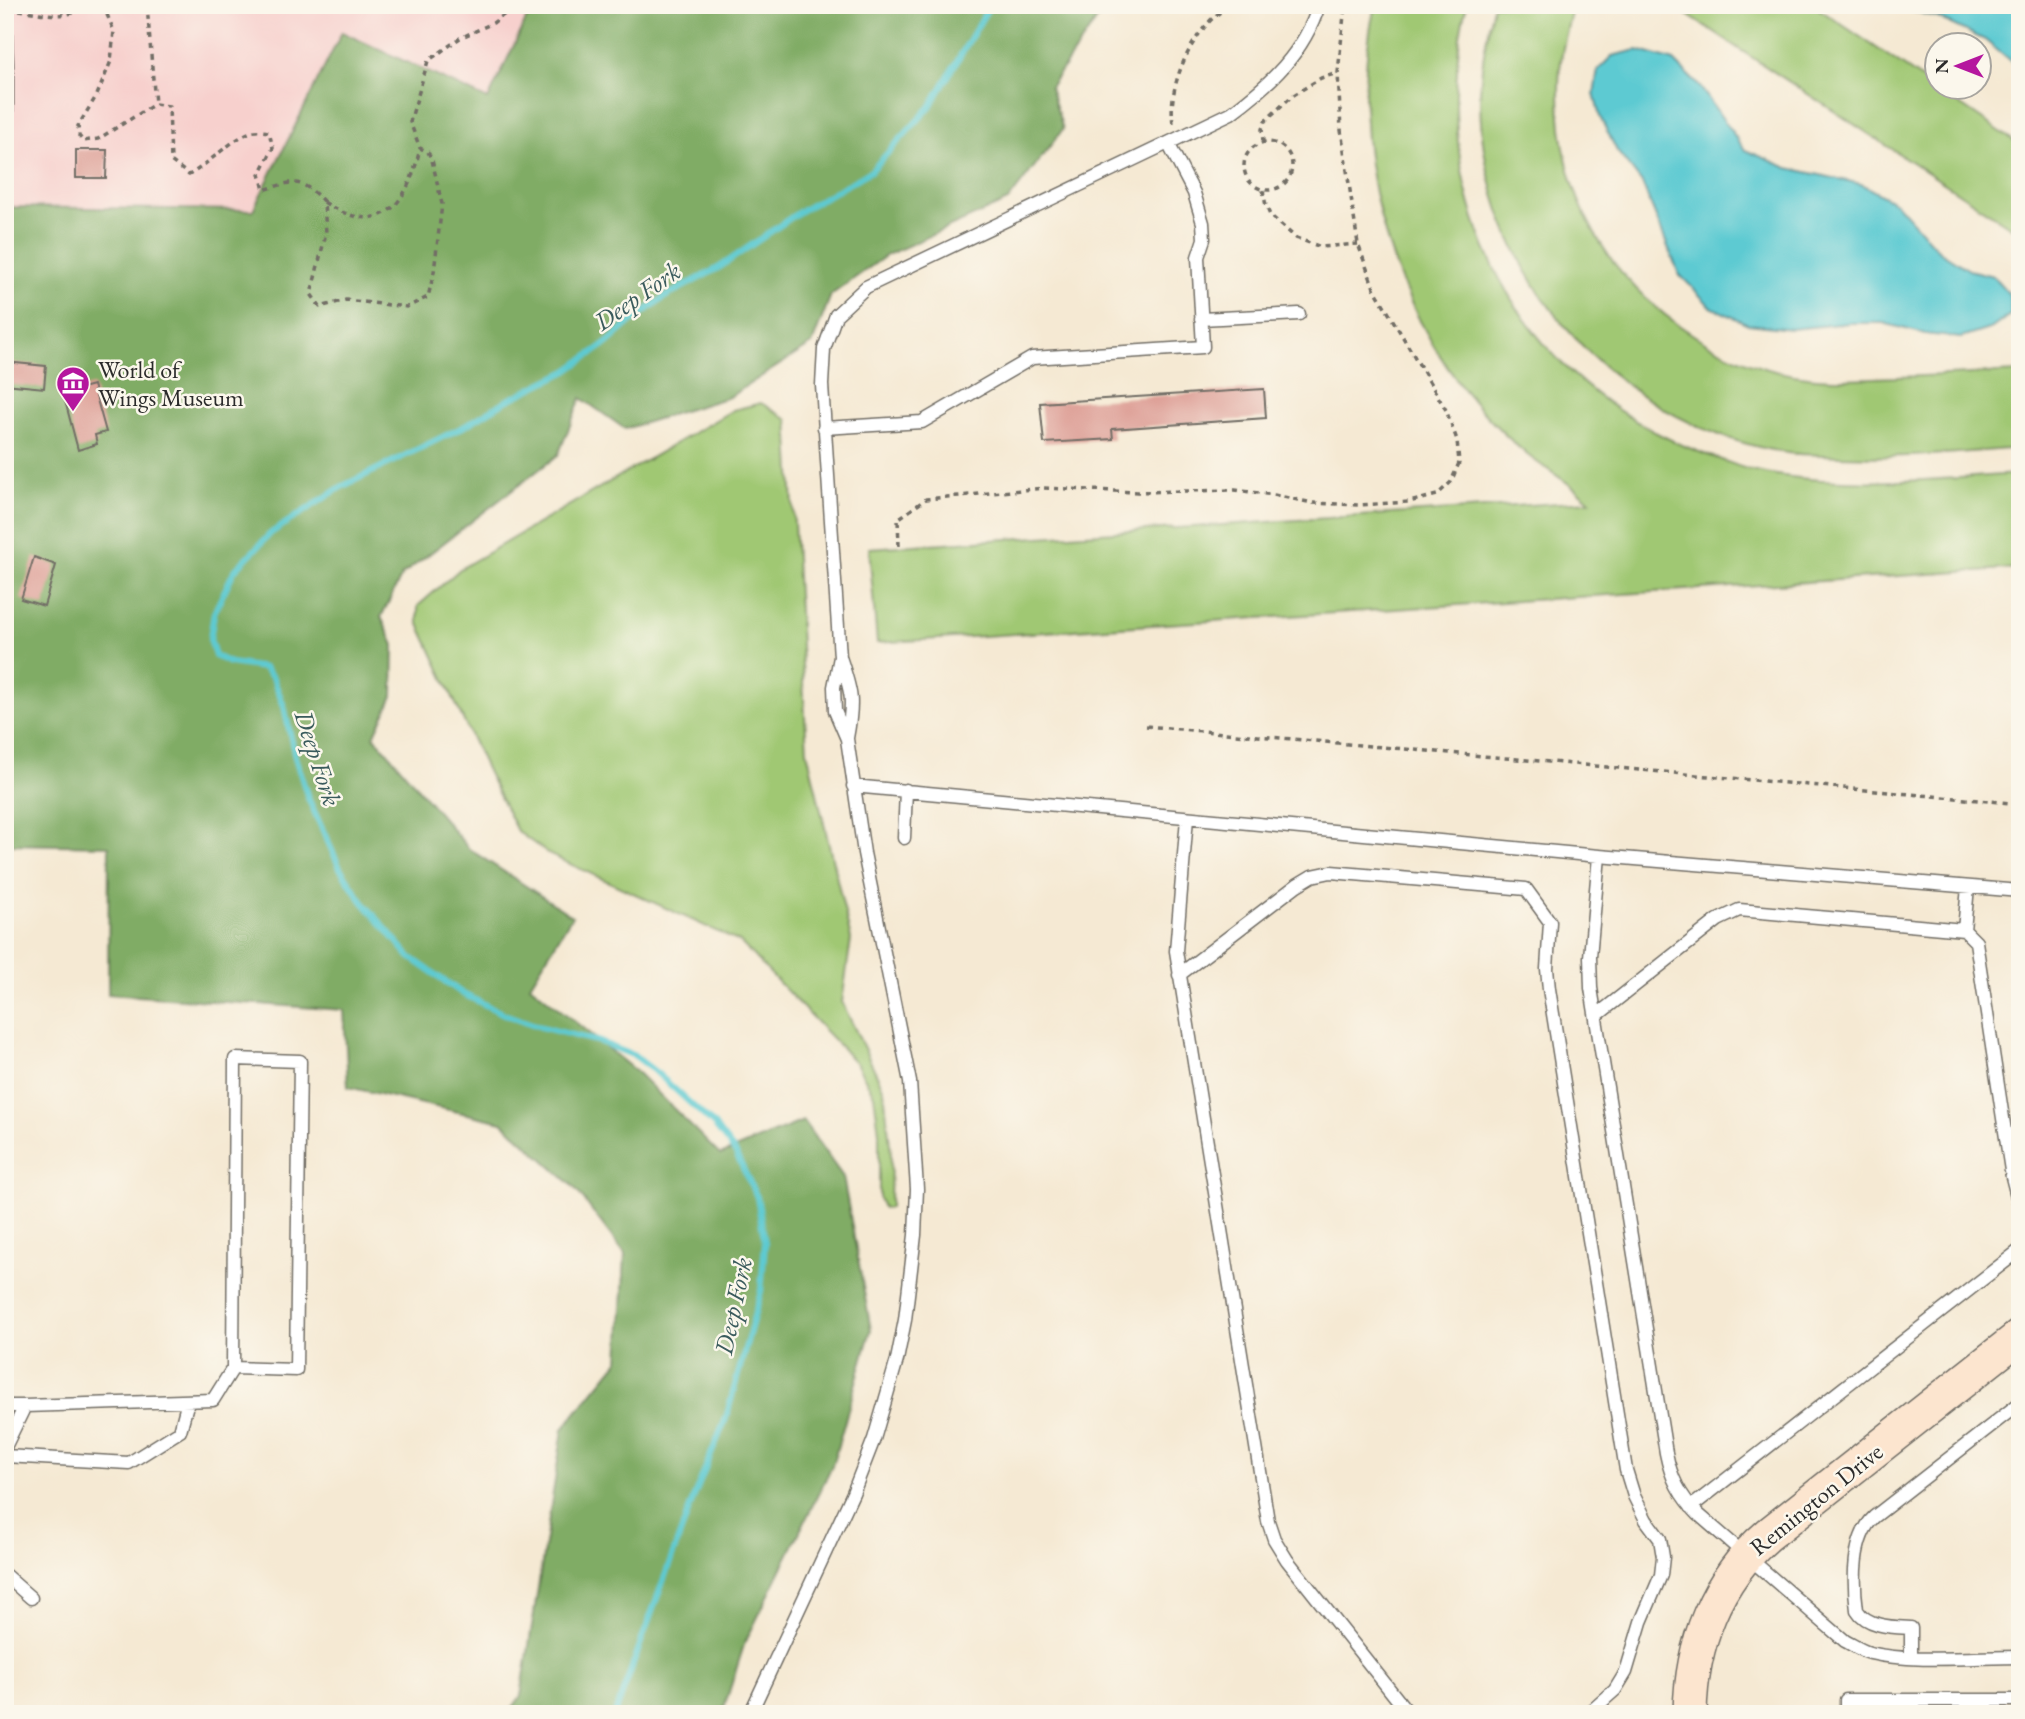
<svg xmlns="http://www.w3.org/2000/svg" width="2025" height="1719" font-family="'EB Garamond',serif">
<rect width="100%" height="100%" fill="#fbf7ec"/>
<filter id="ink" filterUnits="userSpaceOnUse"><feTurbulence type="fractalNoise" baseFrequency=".0143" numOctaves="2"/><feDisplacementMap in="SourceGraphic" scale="14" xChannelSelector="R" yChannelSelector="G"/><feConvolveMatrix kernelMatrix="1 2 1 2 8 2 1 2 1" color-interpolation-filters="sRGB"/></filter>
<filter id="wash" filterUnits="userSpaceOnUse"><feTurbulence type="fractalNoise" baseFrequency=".00686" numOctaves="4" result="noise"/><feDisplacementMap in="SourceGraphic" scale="28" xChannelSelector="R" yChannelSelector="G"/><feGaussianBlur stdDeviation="1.57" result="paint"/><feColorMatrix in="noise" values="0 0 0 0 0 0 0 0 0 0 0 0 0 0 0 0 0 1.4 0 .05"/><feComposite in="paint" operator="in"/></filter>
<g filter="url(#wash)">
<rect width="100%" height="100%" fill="#f5e9d3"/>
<path fill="#f7d0cd" d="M5 5H747L658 236 5 283Z"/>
<path fill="#a0c873" stroke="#667a4f" stroke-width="2" d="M1375 5H1467C1458 34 1457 65 1456 94 1453 264 1557 405 1716 458 1728 462 1739 467 1751 470 1839 490 1931 479 2020 474V568L877 643 869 548 1590 501C1572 484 1550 472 1530 457 1513 443 1495 425 1480 409 1387 305 1344 140 1375 5Z
M1493 5H1573C1566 32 1559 60 1559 88 1558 194 1606 280 1695 336 1728 357 1769 373 1808 377 1838 381 1869 378 1898 377 1939 375 1979 374 2020 372V448C1955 453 1889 460 1824 455 1810 454 1796 455 1782 452 1612 421 1482 275 1480 100 1480 68 1487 36 1493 5Z
M1672 5H1813L2020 145V233Z
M761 403 788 419 807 751 851 939 842 1002 884 1090 891 1154 890 1208H883L879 1198V1132L874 1095 856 1063 740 942 550 855 517 831 487 771 418 622V606L460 569 733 410Z"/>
<path fill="#80ac65" stroke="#566c48" stroke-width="2" d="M533 5H1107L1050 87 1063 129 1008 201 887 255 831 295 812 344 729 397 625 429 581 398 558 455 402 575 381 617 394 645 393 696 374 736 469 849 572 916 530 985 639 1074 720 1155 803 1121 843 1177 871 1330 832 1466 744 1645 722 1714H508L521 1696 563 1429 619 1360 625 1254 574 1187 502 1122 348 1087 344 1010 108 994 109 846 5 844V207L253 210 342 32 488 100Z"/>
<path fill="#5dcad2" stroke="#447a7e" stroke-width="2" d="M1890 5H2020V69L1985 40 1936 17Z
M1637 50 1674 61 1700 87 1745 150 1788 168 1861 184 1896 203 1939 251 1969 270 1993 276 2009 294 2011 314 1992 328 1961 338 1925 334 1883 323H1849L1791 329 1748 324 1711 307 1679 274 1642 183 1617 151 1600 117 1594 94 1598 70 1612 56Z"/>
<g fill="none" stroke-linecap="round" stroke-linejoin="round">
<path stroke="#5dcad2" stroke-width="6" d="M615 1714 694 1496 726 1418 761 1291 765 1243 757 1197 735 1152 714 1125 657 1073 635 1056 600 1042 541 1027 504 1014 463 994 410 957 362 901 340 868 308 798 295 757 284 706 273 678 264 668 230 663 215 656 210 639 214 613 234 571 271 533 341 487 465 426 504 402 567 371 607 343 638 316 668 295 720 267 799 212 871 171 930 107 990 5"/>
</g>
<g id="blocks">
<path fill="#dd9d94" d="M76 150H107L106 178H76Z
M5 362 46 366 44 388 5 384Z
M93 385 106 432 95 435 97 444 78 450 63 393Z
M1264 389 1266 418 1112 429 1113 439 1044 443 1040 403Z
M34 557 56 565 44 606 21 599Z"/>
</g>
</g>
<g filter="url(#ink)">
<use href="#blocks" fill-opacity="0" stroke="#726e66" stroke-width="2"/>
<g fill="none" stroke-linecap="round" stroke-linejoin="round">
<g stroke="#726e66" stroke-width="15">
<path id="lane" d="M5 9 7 64H5
M5 124 7 125V64
M1201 319 1299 314
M824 428 922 422 1032 358 1203 347 1198 257 1204 239 1203 223 1194 193 1168 143
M840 657C852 693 854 700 847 738
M853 786 1599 856 2020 891
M2020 815V831
M1187 818 1176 951 1268 1521 1274 1539 1287 1560 1409 1714
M904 838 906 790
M1599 856 1590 957 1591 988 1666 1453C1671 1478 1680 1496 1698 1514L1845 1641C1853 1645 1861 1651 1870 1653 1911 1663 1976 1657 2020 1657
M1964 930 1968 887
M2020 933V941
M1179 975 1297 885 1312 876 1331 872 1526 889 1550 922 1547 969 1549 989 1626 1470 1634 1496 1646 1520 1660 1539 1663 1557 1661 1575 1641 1622 1626 1672 1615 1690 1588 1714
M1596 1016 1718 920 1739 910 1964 930 1976 942 2012 1177 2020 1208
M5 1406H25
M5 1447 25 1406 213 1400 233 1368 235 1059 300 1061 296 1370 233 1368
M5 1456 129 1463 180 1431 188 1401
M1691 1507 2020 1250
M5 1575 31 1598
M1911 1657V1628C1893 1627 1867 1627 1857 1610 1853 1581 1852 1538 1874 1517L2020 1403
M750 1714 853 1493 874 1439 897 1360 905 1320 915 1235 917 1189 910 1082 864 853 847 739 835 711 834 687 840 657 822 385 824 349 836 315 866 287 1231 113C1270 84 1304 53 1319 5
M1846 1714V1700H2020"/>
</g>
<g stroke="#726e66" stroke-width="36">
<path id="secondary" d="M1690 1714C1691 1644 1715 1580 1769 1534L2020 1336"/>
</g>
<path stroke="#726e66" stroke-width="3.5" stroke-dasharray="5 5" stroke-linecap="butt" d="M103 5 114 31 111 61 97 95 78 126 79 136 83 141 98 139 155 104 169 106 171 161 189 175C208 164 232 139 251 132 256 130 263 131 269 132L273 148 260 174 264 190C295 180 301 178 324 202L326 233 311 294 320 307 346 300 407 307 428 297 434 272 442 204 432 160 428 152 420 148 410 122 428 61 460 38 493 23 509 11 511 5
M147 5 155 104
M19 10C44 13 68 21 90 5
M1173 123C1168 89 1186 47 1209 22 1215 15 1224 10 1231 5
M1244 166a24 24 0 1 1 48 0a24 24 0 1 1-48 0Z
M1263 142 1262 129 1265 121 1292 96 1321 78 1338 73
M1263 190 1266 206 1270 215 1296 238 1321 247 1358 244
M324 202C382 240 408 204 420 148
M899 546 898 519 926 499 1044 488 1137 492 1235 490 1274 495 1313 503 1359 505 1409 502 1437 495 1451 482 1459 463 1457 440 1446 410 1374 288 1358 244 1341 130 1338 73 1345 5
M1146 726 2011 803"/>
<use href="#lane" stroke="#fff" stroke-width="12"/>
<use href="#secondary" stroke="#fce5cf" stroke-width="33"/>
</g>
</g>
<defs>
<g id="museum-pin" transform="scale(1.75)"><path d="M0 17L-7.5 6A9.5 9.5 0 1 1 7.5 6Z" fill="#b5179e" stroke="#fbf7ec"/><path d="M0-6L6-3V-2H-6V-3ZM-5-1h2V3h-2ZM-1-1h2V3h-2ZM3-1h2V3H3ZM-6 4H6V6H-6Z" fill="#fff"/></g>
</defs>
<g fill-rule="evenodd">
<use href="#museum-pin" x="73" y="383"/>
</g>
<g text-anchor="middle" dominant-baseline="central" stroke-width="5" stroke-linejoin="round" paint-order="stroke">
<g font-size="24" fill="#2b2b2b" stroke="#fbf7ec" text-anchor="start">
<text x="98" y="369">World of<tspan x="98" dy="28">Wings Museum</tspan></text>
</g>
<g font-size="24" fill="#2b2b2b" stroke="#fbf7ec">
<text transform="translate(1816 1499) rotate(-39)">Remington Drive</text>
</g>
<g font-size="26" font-style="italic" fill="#3a5b5d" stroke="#fbf7ec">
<text transform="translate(637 296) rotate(-35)">Deep Fork</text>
<text transform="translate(318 758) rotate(72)">Deep Fork</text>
<text transform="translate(733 1306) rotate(-78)">Deep Fork</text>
</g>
</g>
<rect width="2025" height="1719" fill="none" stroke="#fbf7ec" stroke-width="28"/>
<g transform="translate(1958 66) rotate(270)"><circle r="33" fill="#fbf7ec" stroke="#a8a59f" stroke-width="2"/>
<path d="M0-5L12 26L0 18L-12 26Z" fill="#b5179e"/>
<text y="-10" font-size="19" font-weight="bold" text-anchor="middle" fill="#2b2b2b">N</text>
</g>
</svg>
